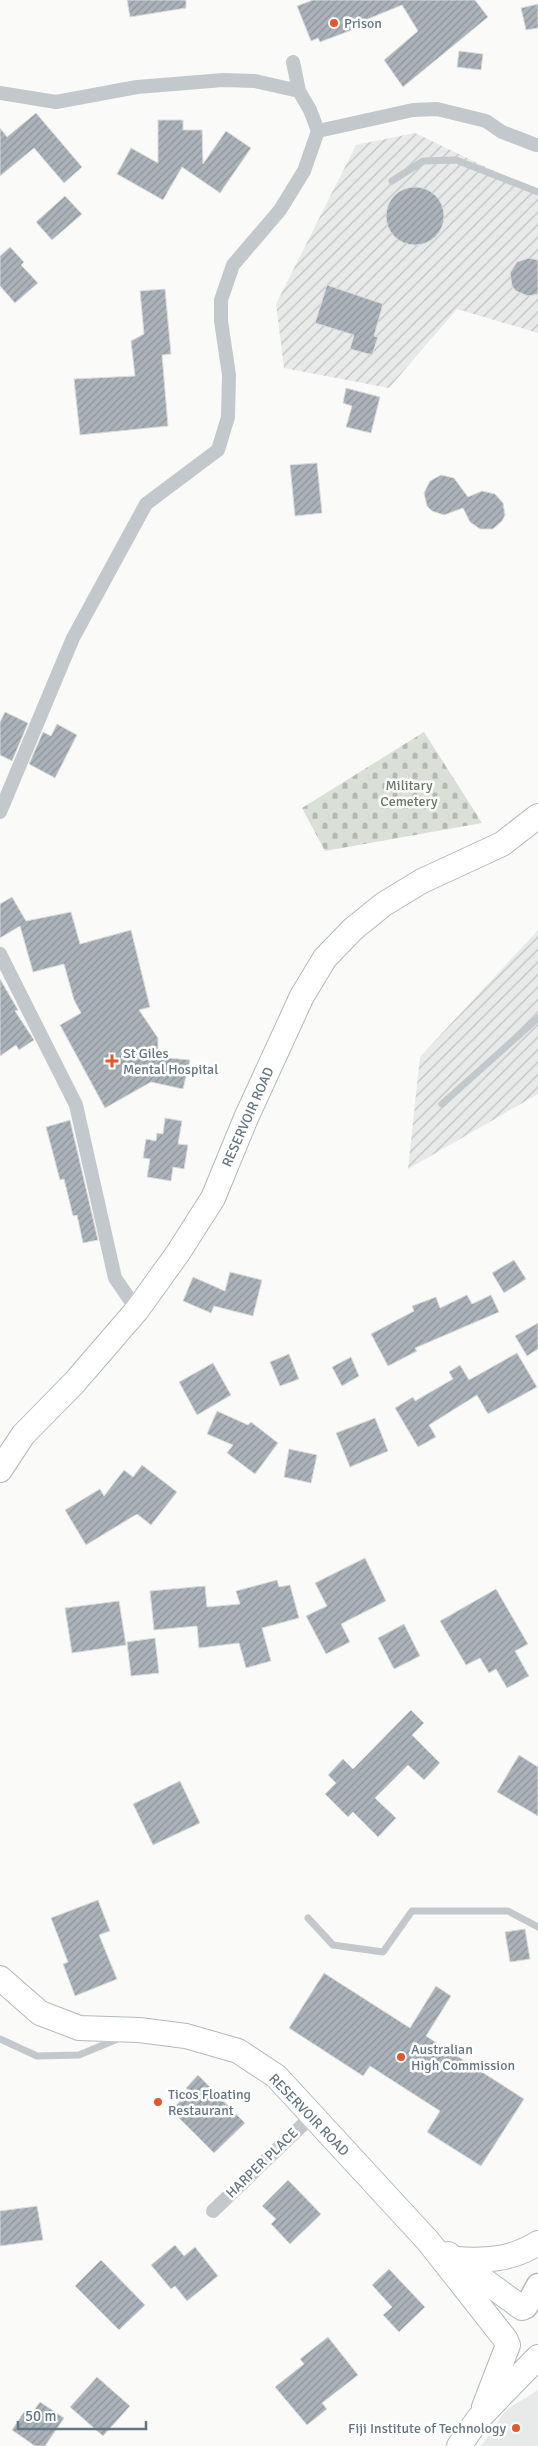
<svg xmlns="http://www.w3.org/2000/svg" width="538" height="2446" font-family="Signika,sans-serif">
<defs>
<pattern id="industrial-furrows" width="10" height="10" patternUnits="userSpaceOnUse" patternTransform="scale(1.25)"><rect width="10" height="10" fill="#e8e9e9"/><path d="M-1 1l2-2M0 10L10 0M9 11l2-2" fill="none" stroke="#c0c1c2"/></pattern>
<pattern id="cemetery-stones" width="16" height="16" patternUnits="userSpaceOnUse" patternTransform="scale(1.25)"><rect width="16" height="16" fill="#dadfd7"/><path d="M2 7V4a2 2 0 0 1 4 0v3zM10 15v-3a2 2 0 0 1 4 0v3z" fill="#b4b9b4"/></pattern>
<pattern id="building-hatch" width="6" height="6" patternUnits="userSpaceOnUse" patternTransform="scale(1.25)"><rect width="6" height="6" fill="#aab3b9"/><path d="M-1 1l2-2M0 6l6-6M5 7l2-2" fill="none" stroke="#8e969c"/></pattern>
</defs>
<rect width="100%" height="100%" fill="#fafaf8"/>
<path fill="#e8e9e9" d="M538 2390V2446H481L507 2409Z"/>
<path fill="url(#industrial-furrows)" d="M415 133 538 192V333L457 309 389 388 284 368 276 304 356 145Z
M538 930V1094L408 1169 420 1057Z"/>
<path fill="url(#cemetery-stones)" d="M424 732 482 823 325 851 302 808Z"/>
<path fill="url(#building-hatch)" stroke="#dcdcda" d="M127 0H186V8L130 17Z
M313 0H475L488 17 403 87 384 60 418 31 402 5 363 21 365 25 320 42 318 38 311 41 297 6Z
M538 4V28L526 30 521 8Z
M459 51 483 54 481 70 457 67Z
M36 113 82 167 64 183 34 148 0 176V128L7 137Z
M158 120H183V130H202L203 164 226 131 251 148 220 193 182 167 163 200 117 174 131 148 158 163Z
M386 216a29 29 0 1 1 58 0a29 29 0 1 1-58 0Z
M65 196 82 214 52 240 36 222Z
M10 247 24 262 21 265 38 283 15 303 0 286V256Z
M529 258 538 260V294L528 296 516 291 512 286 510 273 517 262Z
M327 285 383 304 374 336 378 337 372 355 350 349 354 335 315 323Z
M165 289 171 354 162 355 168 426 80 435 74 379 135 376 131 341 144 334 140 291Z
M346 388 380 397 371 433 346 427 352 406 343 403Z
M317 463 322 513 295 516 290 465Z
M441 475 454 478 468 497 482 491 495 494 503 503 505 515 502 521 493 529H480L470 522 463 508 444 515 432 511 427 506 424 493 430 481Z
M5 712 28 723 12 761 0 755V722Z
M57 724 77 735 55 778 29 764 43 732 51 736Z
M12 897 26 921 71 912 80 944 131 930 150 1007 139 1010 158 1038V1057L190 1060 183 1089 151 1082 105 1108 60 1025 81 1013 74 1000 64 964 33 972 20 926 0 938V904Z
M0 979 18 1010 15 1011 34 1040 19 1050 16 1045 0 1056Z
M165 1118 182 1121 178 1144 188 1145 184 1169 173 1167 171 1181 147 1177 150 1159 143 1158 146 1139 156 1141 157 1133 163 1134Z
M70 1120 98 1240 83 1243 77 1215 73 1216 64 1179 60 1180 46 1127Z
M514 1260 526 1279 504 1293 492 1273Z
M230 1272 262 1280 253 1316 214 1306 211 1313 183 1301 193 1277 225 1291Z
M467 1295 472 1304 491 1295 499 1312 415 1348 417 1351 388 1366 371 1334 414 1311 412 1306 436 1297 440 1308Z
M538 1323V1349L527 1356 515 1336Z
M517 1353 537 1387 488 1414 477 1395 429 1425 436 1437 418 1447 395 1408 413 1397 415 1401 453 1379 449 1372 460 1365 469 1380Z
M289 1354 299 1379 280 1386 270 1362Z
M351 1357 359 1376 342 1386 332 1367Z
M213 1363 231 1395 197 1415 179 1382Z
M217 1411 248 1425 251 1422 278 1443 255 1474 227 1453 233 1445 207 1434Z
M375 1418 388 1451 350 1467 336 1433Z
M289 1449 317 1455 311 1483 284 1477Z
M142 1465 177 1492 151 1525 137 1514 86 1545 65 1510 100 1489 104 1496 124 1470 133 1477Z
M365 1558 386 1601 341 1624 350 1642 326 1654 306 1616 327 1606 315 1583Z
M277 1580 279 1587 290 1585 299 1618 262 1628 271 1661 246 1668 239 1643 199 1648 197 1626 154 1630 150 1591 205 1586 207 1607 240 1604 236 1591Z
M496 1589 528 1644 515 1651 529 1676 507 1688 496 1669 489 1673 480 1658 466 1665 440 1621Z
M119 1601 126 1645 72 1653 65 1608Z
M404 1624 420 1656 394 1669 378 1638Z
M155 1638 159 1673 131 1676 127 1642Z
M411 1710 424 1723 412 1735 440 1763 424 1780 408 1765 375 1798 396 1818 378 1837 353 1812 348 1817 325 1794 336 1783 328 1775 343 1759 353 1769Z
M519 1755 538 1767V1816L497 1792Z
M180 1781 200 1823 153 1845 133 1804Z
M98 1900 110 1931 99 1935 117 1979 75 1996 63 1964 68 1962 51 1918Z
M525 1929 530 1959 510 1962 505 1932Z
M324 1973 410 2028 436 1986 451 1996 426 2036 524 2099 481 2166 427 2132 440 2111 370 2066 363 2076 289 2028Z
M198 2075 245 2123 214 2153 171 2110 190 2092 186 2088Z
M288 2180 321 2214 290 2244 271 2224 276 2219 262 2206Z
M37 2206 43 2240 0 2246V2211Z
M175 2245 184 2256 195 2247 218 2276 187 2301 175 2286 171 2289 151 2265Z
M101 2260 145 2305 119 2330 75 2286Z
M389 2269 425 2307 399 2332 383 2315 392 2307 372 2285Z
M328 2337 358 2375 322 2403 327 2409 307 2425 275 2387 304 2364 300 2359Z
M97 2377 130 2406 103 2436 70 2407Z
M40 2402 64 2418 45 2446H35L12 2430 26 2409 32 2413Z"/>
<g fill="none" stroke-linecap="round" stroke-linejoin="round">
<g stroke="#b5babe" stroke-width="25">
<path id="primary" d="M526 2307 538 2285"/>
</g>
<g stroke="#b4b9bd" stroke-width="26">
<path id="trunk" d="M0 1470 23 1435 74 1383 137 1310 178 1253 213 1198 246 1118 302 996 325 958 353 929 384 904 422 881 502 844 538 816
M0 1978 40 2013 79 2028 139 2030 186 2036 238 2051 276 2076 428 2241 506 2340
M448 2254 522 2308
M455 2259C486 2261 511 2260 538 2243
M484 2407 508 2345
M459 2446 479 2418 538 2357"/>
</g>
<path stroke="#c3c8cc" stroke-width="7" d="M392 181 423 161 456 160 538 192
M442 1104 538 1018
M308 1918 333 1945 383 1952 412 1911H508L538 1927
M0 2039 37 2056 79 2055 120 2038"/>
<path stroke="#c3c8cc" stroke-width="14" d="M293 62 299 91
M0 93 56 102 137 87 223 80 255 81 299 91 310 110 318 131 304 171 280 210 233 265 221 300V321L229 375 228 417 218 450 146 504 73 638 0 812
M318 131 413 110 437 109 486 121 502 132 536 145
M0 954 76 1105 115 1278 137 1310
M213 2211 312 2116"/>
<use href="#primary" stroke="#fff" stroke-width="22"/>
<use href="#trunk" stroke="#fff" stroke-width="24"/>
</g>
<g fill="#e4572e" stroke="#fff" stroke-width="2">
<circle cx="334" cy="23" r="5"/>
<path d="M109.5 1053.5h5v5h5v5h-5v5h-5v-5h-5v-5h5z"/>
<circle cx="401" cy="2057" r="5"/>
<circle cx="158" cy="2102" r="5"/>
<circle cx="516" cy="2428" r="5"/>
</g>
<g text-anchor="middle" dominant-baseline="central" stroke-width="5" stroke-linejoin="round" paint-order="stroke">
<g font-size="14" fill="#657683" stroke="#fff" text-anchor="start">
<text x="344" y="23">Prison</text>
<text x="123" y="1053">St Giles<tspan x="123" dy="16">Mental Hospital</tspan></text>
<text x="411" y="2049">Australian<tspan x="411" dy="16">High Commission</tspan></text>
<text x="168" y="2094">Ticos Floating<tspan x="168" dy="16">Restaurant</tspan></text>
<text x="506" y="2428" text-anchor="end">Fiji Institute of Technology</text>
</g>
<g font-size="14" fill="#687a64" stroke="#fff">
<text x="409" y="785">Military<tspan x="409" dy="16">Cemetery</tspan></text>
</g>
<g font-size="14" fill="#657683" stroke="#fff">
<text transform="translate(248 1117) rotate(-66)">RESERVOIR ROAD</text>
<text transform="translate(309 2115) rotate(46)">RESERVOIR ROAD</text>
<text transform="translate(262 2163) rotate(-44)">HARPER PLACE</text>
</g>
</g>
<path d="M18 2421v8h128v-8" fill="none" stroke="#657683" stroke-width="2.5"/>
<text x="25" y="2421" font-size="15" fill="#657683" stroke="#ffffff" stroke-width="4" paint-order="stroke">50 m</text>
</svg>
